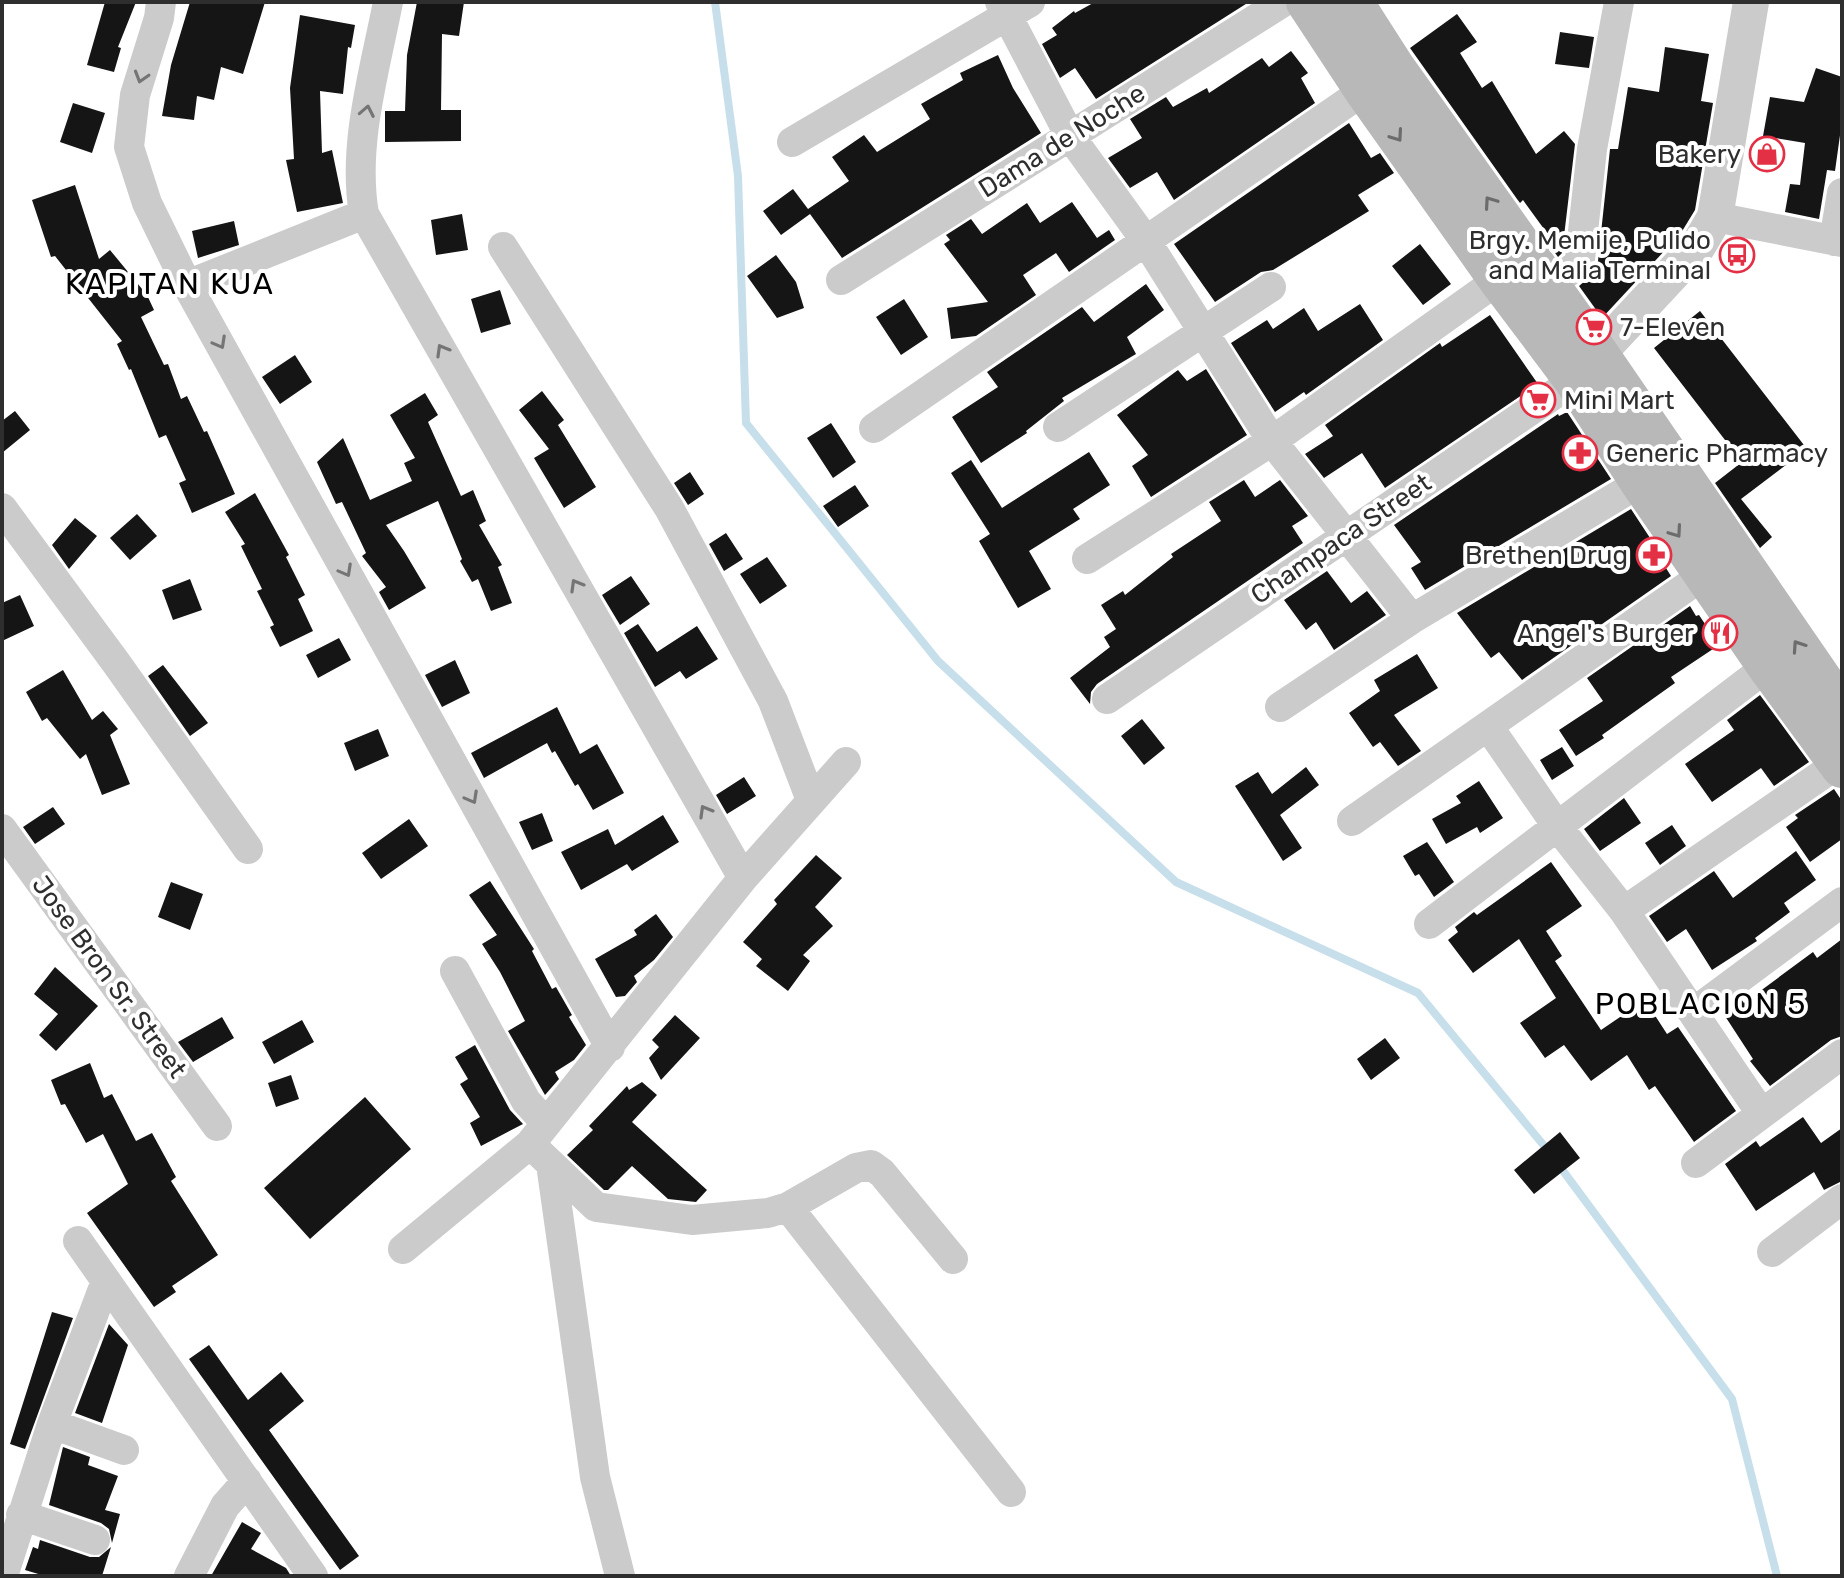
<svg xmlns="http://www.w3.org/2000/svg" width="1844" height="1578" font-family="Rubik,sans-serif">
<rect width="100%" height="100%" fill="#fff"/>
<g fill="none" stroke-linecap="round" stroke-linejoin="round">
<path stroke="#c7deeb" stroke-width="8" d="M715 2 738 176 746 423 938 661 1176 882 1418 993 1550 1153
M1558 1164 1732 1399 1777 1576"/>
</g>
<path fill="#151515" d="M105 2H136L118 47 121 48 114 72 87 65Z
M190 2H265L243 74 221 67 214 100 197 96 194 120 162 116 171 65Z
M417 2H464L459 36 442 34 441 110H461V141L385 142V111H405L407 55Z
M1095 2H1249L1096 99 1075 68 1060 78 1042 44 1057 35 1052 28 1074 11 1075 13Z
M1457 14 1477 42 1460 53 1482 88 1492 81 1536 154 1564 131 1575 144 1562 253 1558 257 1548 243 1552 240 1523 200 1520 203 1517 199 1410 48Z
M300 15 355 25 351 48 348 47 343 94 320 91 322 153 332 150 343 203 297 212 286 160 294 159 290 88Z
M1560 32 1594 37 1589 68 1555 64Z
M1665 47 1709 54 1701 101 1713 103 1695 210 1681 233 1602 318 1579 286 1593 274 1598 261 1610 149H1618L1628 87 1659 92Z
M1291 51 1308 73 1301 78 1315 103 1174 200 1157 172 1130 188 1108 158 1142 138 1130 119 1166 97 1173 107 1207 88 1209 93 1262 58 1269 67Z
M998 55 1013 88 1041 133 842 258 810 214 781 235 763 211 793 189 808 209 849 181 832 157 864 135 877 152 930 119 921 104 963 80 960 73Z
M1816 68 1842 77V121L1835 171 1827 170 1819 219 1785 212 1790 184 1800 185 1805 143 1763 136 1770 97 1804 102Z
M73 103 105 113 92 153 60 142Z
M1349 123 1371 158 1380 153 1394 173 1358 195 1369 211 1273 270 1261 272 1215 302 1174 244Z
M75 185 99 259 110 250 147 295 154 310 141 317 164 365 168 364 181 399 187 396 204 432 207 431 235 494 192 513 179 483 186 480 166 435 159 438 131 369 129 370 117 344 122 341 55 256 51 257 32 200Z
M1072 202 1097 238 1109 230 1115 240 1069 272 1056 253 1023 275 1036 295 976 336 951 339 947 308 988 302 944 244 950 240 946 235 971 219 982 234 1027 203 1040 223Z
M462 214 468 250 436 255 431 220Z
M234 221 239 245 198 258 192 231Z
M1420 244 1451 284 1423 305 1392 266Z
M776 255 796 282 804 308 777 318 747 276Z
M1146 284 1164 310 1127 337 1136 354 1062 398 1064 401 1026 431 1027 433 981 463 952 417 998 387 987 372 1082 307 1094 322Z
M500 290 511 324 481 333 471 299Z
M904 299 928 337 901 355 876 317Z
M1360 304 1383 340 1306 395 1304 392 1275 412 1231 343 1267 320 1273 329 1304 308 1318 331Z
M1700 311 1807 449 1741 499 1772 537 1760 548 1715 483 1742 462 1654 348Z
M1490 315 1538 384 1385 488 1362 453 1324 478 1305 454 1333 436 1325 425 1440 343 1442 347Z
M295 355 312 382 280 404 262 377Z
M1206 369 1247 435 1151 497 1132 466 1148 455 1117 415 1178 370 1187 381Z
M542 391 564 420 558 425 596 487 564 508 534 458 549 449 519 410Z
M425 393 438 415 428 422 461 496 473 490 486 521 479 525 502 565 498 567 512 603 491 611 478 579 472 582 460 561 462 559 438 501 386 525 404 551 426 588 389 610 379 592 386 587 362 556 366 553 342 502 336 504 317 462 343 438 370 500 412 481 404 463 415 458 390 415Z
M15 411 30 430 2 453V421Z
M1567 412 1611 479 1425 590 1411 568 1421 562 1394 525 1558 414 1559 416Z
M831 423 856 462 833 478 807 438Z
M1089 452 1110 485 1073 509 1080 519 1029 551 1051 589 1018 608 979 541 990 534 951 473 971 460 1002 508Z
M690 472 704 494 688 505 674 483Z
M1244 480 1255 497 1280 480 1308 516 1292 526 1303 543 1097 684 1091 692 1090 704 1070 678 1110 647 1104 637 1116 629 1101 605 1123 591 1125 595 1173 557 1171 554 1221 521 1209 502Z
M855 485 869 506 838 527 823 506Z
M255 493 289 555 286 557 305 595 298 599 313 631 280 647 270 627 274 625 257 591 262 589 241 546 245 544 225 512Z
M1631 509 1654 544 1652 546 1671 576 1522 680 1499 652 1491 658 1457 613Z
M137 514 157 536 130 560 110 538Z
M75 518 97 536 69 569 52 545Z
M726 533 743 559 724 571 709 544Z
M767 557 787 586 760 604 740 574Z
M1327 571 1351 603 1367 591 1386 615 1334 650 1316 622 1306 630 1284 600Z
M631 576 650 604 620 625 602 595Z
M190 579 202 610 173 620 162 590Z
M20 595 34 626 2 641V603Z
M1690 606 1696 616 1699 615 1719 645 1671 677 1675 683 1602 735 1604 738 1576 756 1559 730 1603 701 1587 678Z
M638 624 657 652 697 626 718 659 686 679 680 671 655 687 624 633Z
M339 638 351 660 318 678 306 655Z
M1417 654 1438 688 1394 715 1421 751 1398 766 1380 742 1373 747 1349 713 1380 691 1374 680Z
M455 660 470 693 442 707 425 675Z
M163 665 208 723 190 736 148 676Z
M63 670 92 720 103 711 118 729 110 735 130 784 102 795 86 754 80 759 47 718 42 721 26 692Z
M1760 695 1809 762 1774 786 1761 768 1712 802 1685 764 1734 730 1727 720Z
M557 707 580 754 597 744 624 793 593 810 578 784 575 786 555 751 552 753 547 743 484 778 471 753Z
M1142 719 1165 748 1144 765 1121 736Z
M378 729 389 756 355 771 344 743Z
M1562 747 1574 766 1552 780 1540 760Z
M1306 767 1319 785 1280 815 1302 848 1283 861 1235 786 1258 772 1272 794Z
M744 777 756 796 727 814 716 795Z
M1479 781 1503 818 1480 833 1477 827 1446 844 1432 819 1461 803 1456 796Z
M1834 789 1842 801V839L1810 862 1786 827 1798 818 1795 815Z
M1624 798 1641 823 1600 851 1584 829Z
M53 807 65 824 35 844 23 827Z
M542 813 553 841 532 850 519 822Z
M663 815 679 842 632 871 627 864 581 890 561 852 608 829 615 845Z
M409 819 428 846 381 879 362 853Z
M1672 825 1686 846 1660 865 1645 843Z
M1427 842 1454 882 1434 897 1419 874 1415 876 1403 856Z
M1796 851 1816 880 1784 903 1790 912 1755 938 1757 941 1712 970 1686 929 1667 942 1649 916 1714 871 1733 898Z
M816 855 842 878 815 907 833 926 803 955 810 961 788 991 756 966 762 959 743 942 777 904 774 900Z
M1551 862 1582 906 1546 931 1562 956 1555 961 1601 1030 1645 1000 1667 1034 1678 1027 1736 1111 1694 1142 1655 1086 1649 1090 1627 1055 1591 1081 1564 1045 1545 1058 1520 1023 1556 998 1519 939 1473 973 1448 940 1458 932 1455 927 1474 912 1477 915Z
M490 881 534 949 532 951 552 989 556 987 572 1015 569 1017 586 1045 574 1060 555 1072 559 1079 545 1095 508 1031 525 1021 500 972 482 944 497 935 469 895Z
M171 882 203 894 190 930 158 917Z
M656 914 673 937 654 960 634 976 637 982 625 996 616 997 595 959 637 935 634 930Z
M1842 939V1036L1831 1040 1770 1086 1750 1061 1753 1059 1723 1013 1741 999 1744 1003 1813 952 1817 958Z
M55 967 98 1006 56 1051 39 1035 58 1014 34 994Z
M675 1015 700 1038 661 1080 649 1058 659 1047 652 1040Z
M222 1017 234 1038 193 1062 178 1042Z
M302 1020 314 1042 274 1064 262 1042Z
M1385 1038 1400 1058 1371 1080 1357 1059Z
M475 1045 510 1110 523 1124 481 1146 470 1123 480 1117 460 1084 468 1079 455 1057Z
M90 1063 104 1098 112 1094 136 1141 152 1133 176 1177 171 1181 218 1255 172 1286 176 1292 154 1307 87 1213 128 1184 103 1134 86 1143 65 1104 61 1105 51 1080Z
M291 1075 299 1099 276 1107 268 1083Z
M642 1082 657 1095 632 1122 707 1190 696 1202 668 1199 632 1166 608 1190H604L567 1155 593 1130 589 1126 627 1086 629 1090Z
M365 1097 411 1149 310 1239 264 1188Z
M1803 1117 1821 1143 1842 1128V1181L1824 1190 1814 1172 1756 1211 1725 1164 1756 1141 1760 1147Z
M1560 1132 1580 1158 1534 1194 1514 1170Z
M52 1312 73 1318 25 1449 10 1444Z
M109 1324 128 1345 102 1423 75 1413Z
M209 1345 248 1400 281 1372 304 1401 269 1430 359 1556 340 1570 189 1359Z
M63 1447 90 1457 88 1465 118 1476 105 1510 120 1514 112 1543 109 1529 101 1523 49 1505Z
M242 1522 261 1533 251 1549 286 1568 291 1576H211Z
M40 1540 90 1557H99L111 1547 102 1576H45L25 1570 33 1547 38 1549Z"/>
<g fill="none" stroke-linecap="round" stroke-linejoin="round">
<path stroke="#cbcbcb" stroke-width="30" d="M161 2 159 18 135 95 129 147 147 203 187 285 610 1047
M388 2C375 70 352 145 364 214L743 878
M1000 2 1070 136 1146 241 1272 441 1412 619
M792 142 1030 2
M1715 217 1842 242
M1834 241 1842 193
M503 247 669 508 773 701 811 800
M841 280 1283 2
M187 285 364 214
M1550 286 1577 265 1580 259 1592 149 1619 2
M1058 427 1271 287
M874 428 1365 90
M2 508 117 664 248 849
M1087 559 1272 441 1515 268
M1107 699 1575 380
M1280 707 1412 619 1641 482
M1488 726 1557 826 1624 911 1761 1113
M1352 821 1705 574
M2 829 217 1126
M1624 911 1839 763
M1429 924 1768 666
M455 971 526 1101 546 1123
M1694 1012 1842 902
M530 1144 596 1207 692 1220 768 1213 788 1207 856 1168 871 1165 882 1173 953 1259
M1696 1163 1842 1054
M551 1164 595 1477 620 1576
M788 1207 1011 1492
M78 1241 313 1576
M403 1249 530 1144 743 878 846 762
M1772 1252 1842 1199
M52 1424 124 1450
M21 1515 95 1540
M3 1576 52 1424 106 1281
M189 1576 225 1506 247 1481"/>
<path stroke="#cbcbcb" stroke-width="36" d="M1579 374 1698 246 1715 217 1751 2"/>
<path stroke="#b8b8b8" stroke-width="42" d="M1307 2 1365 90 1499 279 1575 380 1641 482 1768 666 1842 767
M1352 2 1395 69 1597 353 1842 710"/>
</g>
<defs><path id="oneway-chevron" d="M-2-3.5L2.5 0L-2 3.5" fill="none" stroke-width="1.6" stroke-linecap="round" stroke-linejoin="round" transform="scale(2)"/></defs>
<g stroke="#757575">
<use href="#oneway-chevron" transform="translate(141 77) rotate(107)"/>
<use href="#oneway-chevron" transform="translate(367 111) rotate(-79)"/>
<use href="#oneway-chevron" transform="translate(220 343) rotate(61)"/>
<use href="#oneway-chevron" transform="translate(442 350) rotate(-120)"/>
<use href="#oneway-chevron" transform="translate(346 571) rotate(61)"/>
<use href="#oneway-chevron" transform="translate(576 585) rotate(-120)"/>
<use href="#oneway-chevron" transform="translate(472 798) rotate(61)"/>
<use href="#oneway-chevron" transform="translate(705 811) rotate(-120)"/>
</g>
<g stroke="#6c6c6c">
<use href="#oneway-chevron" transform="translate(1397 136) rotate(55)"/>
<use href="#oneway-chevron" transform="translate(1490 202) rotate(-125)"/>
<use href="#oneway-chevron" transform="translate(1676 532) rotate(55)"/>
<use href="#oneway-chevron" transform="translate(1798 646) rotate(-124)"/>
</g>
<defs>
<g id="shop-ring" transform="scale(1.8)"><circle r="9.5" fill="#fff" stroke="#e43044" stroke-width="1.5"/><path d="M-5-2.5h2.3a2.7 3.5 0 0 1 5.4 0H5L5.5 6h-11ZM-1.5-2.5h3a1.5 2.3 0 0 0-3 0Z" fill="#e43044"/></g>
<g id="bus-ring" transform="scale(1.8)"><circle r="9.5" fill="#fff" stroke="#e43044" stroke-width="1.5"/><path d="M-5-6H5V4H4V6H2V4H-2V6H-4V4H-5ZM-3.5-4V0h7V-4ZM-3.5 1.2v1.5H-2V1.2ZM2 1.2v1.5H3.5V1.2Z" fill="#e43044"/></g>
<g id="supermarket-ring" transform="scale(1.8)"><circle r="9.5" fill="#fff" stroke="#e43044" stroke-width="1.5"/><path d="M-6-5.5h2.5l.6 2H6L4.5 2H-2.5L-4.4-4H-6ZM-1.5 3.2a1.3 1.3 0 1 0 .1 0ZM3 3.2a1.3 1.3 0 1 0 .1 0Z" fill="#e43044"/></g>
<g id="pharmacy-ring" transform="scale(1.8)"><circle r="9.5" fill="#fff" stroke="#e43044" stroke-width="1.5"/><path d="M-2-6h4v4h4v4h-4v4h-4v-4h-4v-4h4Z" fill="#e43044"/></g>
<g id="restaurant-ring" transform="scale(1.8)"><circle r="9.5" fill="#fff" stroke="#e43044" stroke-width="1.5"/><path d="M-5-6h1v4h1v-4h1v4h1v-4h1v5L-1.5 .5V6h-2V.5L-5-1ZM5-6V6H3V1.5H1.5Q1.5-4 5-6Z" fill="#e43044"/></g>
</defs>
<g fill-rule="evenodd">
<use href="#shop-ring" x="1767" y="154"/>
<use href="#bus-ring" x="1737" y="255"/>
<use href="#supermarket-ring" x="1594" y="327"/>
<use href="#supermarket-ring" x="1538" y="400"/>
<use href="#pharmacy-ring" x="1580" y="453"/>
<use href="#pharmacy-ring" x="1654" y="555"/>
<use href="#restaurant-ring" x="1720" y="633"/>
</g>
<g text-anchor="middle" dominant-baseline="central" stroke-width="8" stroke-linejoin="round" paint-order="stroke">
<g font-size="26" fill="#2e2e2e" stroke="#fff">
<text transform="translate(1062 141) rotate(-32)">Dama de Noche</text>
<text transform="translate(1341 539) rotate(-34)">Champaca Street</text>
<text transform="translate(109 977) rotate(54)">Jose Bron Sr. Street</text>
</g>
<g font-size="26" fill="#2e2e2e" stroke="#fff" text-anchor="end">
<text x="1741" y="154">Bakery</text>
<text x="1711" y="240">Brgy. Memije, Pulido<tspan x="1711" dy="30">and Malia Terminal</tspan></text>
<text x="1620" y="327" text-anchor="start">7-Eleven</text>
<text x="1564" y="400" text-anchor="start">Mini Mart</text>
<text x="1606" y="453" text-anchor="start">Generic Pharmacy</text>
<text x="1628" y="555">Brethen Drug</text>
<text x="1694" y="633">Angel's Burger</text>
</g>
<g font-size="30" letter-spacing="2" fill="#000" stroke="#fff">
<text x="170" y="284">KAPITAN KUA</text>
<text x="1701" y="1004">POBLACION 5</text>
</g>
</g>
<rect width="1844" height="1578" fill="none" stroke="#2e2e2e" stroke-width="8"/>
</svg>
